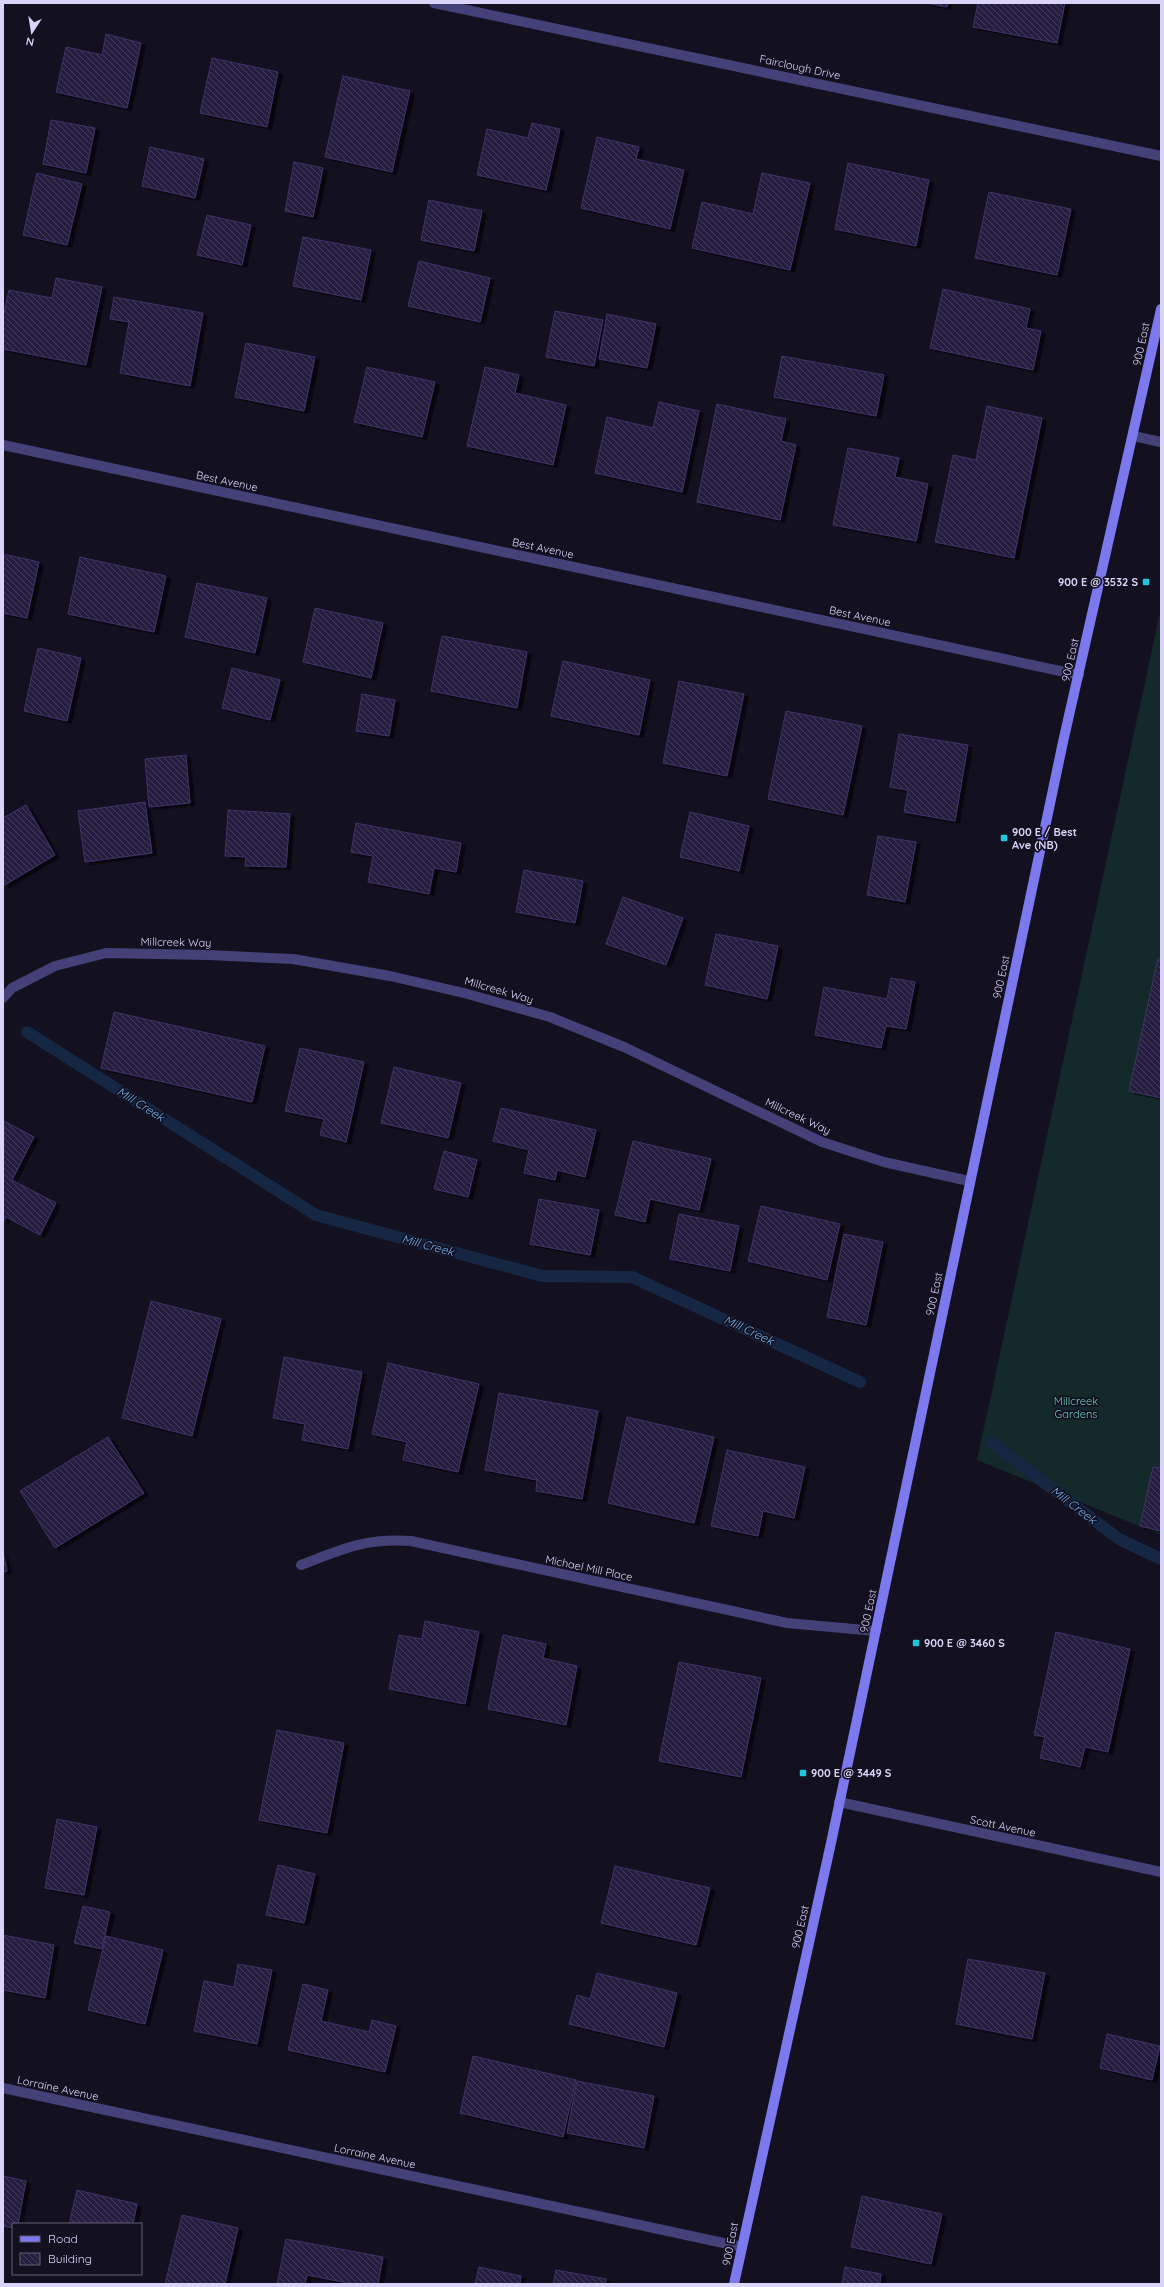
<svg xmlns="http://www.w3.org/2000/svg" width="1164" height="2287" font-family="Quicksand,sans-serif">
<defs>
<pattern id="building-back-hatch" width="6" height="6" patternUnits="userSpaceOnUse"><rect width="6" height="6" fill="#261e3f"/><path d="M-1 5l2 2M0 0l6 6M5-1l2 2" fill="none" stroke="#453e5c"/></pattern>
<filter id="shadow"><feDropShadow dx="4.5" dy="2.5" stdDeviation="0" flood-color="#0009"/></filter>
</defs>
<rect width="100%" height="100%" fill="#131020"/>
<path fill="#142929" d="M1161 608V1535L977 1460Z"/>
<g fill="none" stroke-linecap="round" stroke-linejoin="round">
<path stroke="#162744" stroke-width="12" d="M27 1032 316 1215 542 1276 632 1277 860 1382
M992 1443 1119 1539 1161 1559"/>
</g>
<path fill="url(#building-back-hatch)" stroke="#3f3368" filter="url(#shadow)" d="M926 3H948L947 7Z
M978 3H1065L1057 43 973 27Z
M106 34 141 43 127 108 56 92 66 47 102 55Z
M212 58 278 72 267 127 200 113Z
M343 76 410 91 392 172 325 157Z
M51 120 95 128 86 173 43 164Z
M532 123 560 129 546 190 477 175 487 129 528 138Z
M597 137 639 147 636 159 684 170 670 229 581 208Z
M150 147 204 159 195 198 142 186Z
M294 162 323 168 313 217 285 211Z
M848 163 929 180 916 246 835 229Z
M37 173 82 184 67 245 23 235Z
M762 173 810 183 790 270 692 248 702 202 753 214Z
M989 192 1071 209 1057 275 975 258Z
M429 200 482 211 474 251 421 240Z
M207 215 251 225 242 265 197 255Z
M303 237 371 250 361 300 293 286Z
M419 261 490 278 480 322 408 306Z
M56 278 102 287 86 365 3 349V317L9 290 52 298Z
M943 289 1030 309 1026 328 1041 331 1033 370 930 348Z
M114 297 203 313 190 386 120 373 129 322 110 319Z
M555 311 603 320 594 366 546 357Z
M607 314 656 324 647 368 599 359Z
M246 343 315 357 304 411 235 397Z
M782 356 884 375 876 416 774 397Z
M367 367 435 382 422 437 354 422Z
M485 367 519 375 515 393 566 405 553 465 467 446Z
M659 402 699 411 682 492 595 473 607 417 653 428Z
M717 404 786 419 781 441 796 445 780 520 697 502Z
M987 406 1042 418 1014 558 935 542 953 455 976 460Z
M848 448 899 458 895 477 928 484 916 541 833 525Z
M3 554 39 562 27 618 3 613Z
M80 557 166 576 154 632 68 614Z
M197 583 267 598 255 653 185 637Z
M315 608 383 623 371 678 303 662Z
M442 636 527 652 517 708 431 691Z
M38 648 81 658 67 721 24 711Z
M563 661 650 680 639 735 551 716Z
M232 668 280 680 270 720 222 708Z
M679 681 744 694 727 776 663 763Z
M362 694 395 700 389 736 356 731Z
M786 711 862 726 843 815 768 799Z
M899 734 968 745 955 821 904 812 908 790 890 787Z
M186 755 190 803 149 807 145 759Z
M145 802 152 853 85 862 78 811Z
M26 805 55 855 3 886V818Z
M228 810 290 814 286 867 245 866 246 857 225 856Z
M690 812 749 826 739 871 680 857Z
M356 823 461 843 456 872 434 868 429 894 368 882 373 856 351 852Z
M878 836 916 842 905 902 867 895Z
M524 870 583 881 575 923 516 912Z
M623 897 683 918 666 965 606 944Z
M716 934 778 946 767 999 705 985Z
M1158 958 1161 959V1098L1129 1091Z
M891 978 915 982 906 1029 886 1026 881 1048 815 1035 824 987 887 999Z
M114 1012 265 1046 252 1102 101 1068Z
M300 1048 364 1062 346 1142 320 1135 324 1119 285 1111Z
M394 1067 461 1083 448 1138 381 1123Z
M501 1108 596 1130 585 1177 557 1170 555 1180 524 1173 529 1150 493 1141Z
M4 1121 34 1137 12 1180 56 1203 40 1235 6 1217 3 1222Z
M633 1141 711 1159 699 1210 650 1199 645 1222 615 1215Z
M444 1151 477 1160 468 1197 434 1189Z
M539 1199 599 1210 590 1255 530 1244Z
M761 1206 840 1224 827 1280 748 1261Z
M679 1214 739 1226 730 1271 670 1259Z
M844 1234 883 1242 866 1325 827 1317Z
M151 1301 221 1319 192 1436 122 1418Z
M284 1357 362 1372 348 1449 302 1440 305 1424 273 1418Z
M388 1363 479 1384 458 1472 403 1460 407 1442 372 1434Z
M499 1393 598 1411 582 1499 536 1491 537 1480 485 1470Z
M627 1417 714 1437 694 1523 608 1503Z
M108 1437 144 1493 55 1548 20 1491Z
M727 1450 805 1467 794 1518 763 1511 758 1536 711 1526Z
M1153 1467 1161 1468V1531L1140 1526Z
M3 1552 7 1571 3 1572Z
M425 1621 479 1632 465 1704 389 1689 399 1635 422 1639Z
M1056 1632 1130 1649 1108 1752 1085 1747 1080 1767 1040 1758 1045 1737 1034 1735Z
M503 1635 546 1644 543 1658 577 1666 566 1725 488 1709Z
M679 1662 761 1678 741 1777 659 1761Z
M277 1730 344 1743 327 1833 259 1820Z
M57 1819 97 1827 84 1895 45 1888Z
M278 1865 315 1874 304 1923 266 1915Z
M615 1866 710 1888 696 1945 601 1923Z
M83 1906 110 1912 102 1949 74 1943Z
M3 1935 54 1945 45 1998 3 1990Z
M106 1936 163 1950 145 2024 88 2010Z
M968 1959 1045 1973 1032 2039 956 2024Z
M238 1964 272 1970 257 2044 194 2031 204 1981 234 1987Z
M597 1973 677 1993 664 2047 569 2024 577 1995 590 1999Z
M303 1984 328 1990 321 2021 369 2032 372 2020 396 2026 385 2072 288 2050Z
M1107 2034 1160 2046 1152 2080 1100 2068Z
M473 2056 576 2080 563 2137 460 2113Z
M577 2081 654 2096 644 2148 567 2133Z
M3 2176 26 2181 18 2224H13V2228L3 2226Z
M77 2190 137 2204 133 2224H69Z
M862 2196 942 2214 931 2264 851 2247Z
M182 2215 238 2228 225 2284H165Z
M286 2239 383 2257 378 2284H353L307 2275 305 2284H277Z
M479 2267 521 2276 520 2284H475Z
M845 2267 881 2274 880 2284H842Z
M556 2270 606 2279 605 2284H553Z"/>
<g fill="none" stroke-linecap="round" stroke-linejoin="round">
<path stroke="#444179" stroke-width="10" d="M1133 436 1161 442"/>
<path stroke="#444179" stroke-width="10" d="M434 3 1161 156
M3 445 1079 675
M3 998 12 988 55 966 106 953 208 955 293 959 390 976 464 993 550 1017 624 1047 822 1142 884 1162 969 1181
M301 1565C342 1549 365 1538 411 1541L787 1623 876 1631
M839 1802 1161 1872
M3 2088 742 2247"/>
<path stroke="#7d78ed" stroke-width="10" d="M734 2284 831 1843 1063 742 1161 309"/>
</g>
<g fill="#1dc5dd" stroke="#131020" stroke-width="1.5">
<rect x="1142" y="578" width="8" height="8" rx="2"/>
<rect x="1000" y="834" width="8" height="8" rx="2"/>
<rect x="912" y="1639" width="8" height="8" rx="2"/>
<rect x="799" y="1769" width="8" height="8" rx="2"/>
</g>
<g text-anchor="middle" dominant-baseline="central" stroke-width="3.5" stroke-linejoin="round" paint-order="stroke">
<g font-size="11" fill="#dad4f9" stroke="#131020">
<text transform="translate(800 67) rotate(12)">Fairclough Drive</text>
<text transform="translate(1141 344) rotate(-78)">900 East</text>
<text transform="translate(227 481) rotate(12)">Best Avenue</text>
<text transform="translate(543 548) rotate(12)">Best Avenue</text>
<text transform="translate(860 616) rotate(12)">Best Avenue</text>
<text transform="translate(1070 660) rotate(-77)">900 East</text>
<text transform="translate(176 942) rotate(1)">Millcreek Way</text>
<text transform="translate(1001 977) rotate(-78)">900 East</text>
<text transform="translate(499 990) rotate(16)">Millcreek Way</text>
<text transform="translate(798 1116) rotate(25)">Millcreek Way</text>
<text transform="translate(934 1294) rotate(-78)">900 East</text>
<text transform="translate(589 1568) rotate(12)">Michael Mill Place</text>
<text transform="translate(868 1611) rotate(-78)">900 East</text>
<text transform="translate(1003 1826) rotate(12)">Scott Avenue</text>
<text transform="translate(800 1927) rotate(-77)">900 East</text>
<text transform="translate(58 2088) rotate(12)">Lorraine Avenue</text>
<text transform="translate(375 2156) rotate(12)">Lorraine Avenue</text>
<text transform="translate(730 2244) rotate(-79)">900 East</text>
</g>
<g font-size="11" font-weight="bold" fill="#dad4f9" stroke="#131020" text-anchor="start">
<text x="1138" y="582" text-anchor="end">900 E @ 3532 S</text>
<text x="1012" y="832">900 E / Best<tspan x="1012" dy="13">Ave (NB)</tspan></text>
<text x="924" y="1643">900 E @ 3460 S</text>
<text x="811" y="1773">900 E @ 3449 S</text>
</g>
<g font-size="11" fill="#6ad0b9" stroke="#131020">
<text x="1076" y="1401">Millcreek<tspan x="1076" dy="13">Gardens</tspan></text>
</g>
<g font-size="12" font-style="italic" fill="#70b0ec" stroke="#131020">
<text transform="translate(141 1104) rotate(32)">Mill Creek</text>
<text transform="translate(428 1245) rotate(15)">Mill Creek</text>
<text transform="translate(749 1330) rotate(25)">Mill Creek</text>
<text transform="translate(1074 1505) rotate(37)">Mill Creek</text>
</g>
</g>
<rect width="1164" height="2287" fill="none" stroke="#dad4f9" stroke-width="8"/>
<rect x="12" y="2223" width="130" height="52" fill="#131020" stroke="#635e77"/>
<rect x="20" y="2236" width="20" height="6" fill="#7d78ed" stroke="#635e77"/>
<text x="48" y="2243" font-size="12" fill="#dad4f9">Road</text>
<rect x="20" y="2253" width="20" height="12" fill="url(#building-back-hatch)" stroke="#635e77"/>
<text x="48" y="2263" font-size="12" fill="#dad4f9">Building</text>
<g transform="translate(32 32) rotate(192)" stroke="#131020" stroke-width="3" paint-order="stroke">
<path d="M0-3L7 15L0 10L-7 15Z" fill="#dad4f9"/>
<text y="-6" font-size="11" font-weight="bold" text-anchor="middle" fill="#dad4f9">N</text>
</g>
</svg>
